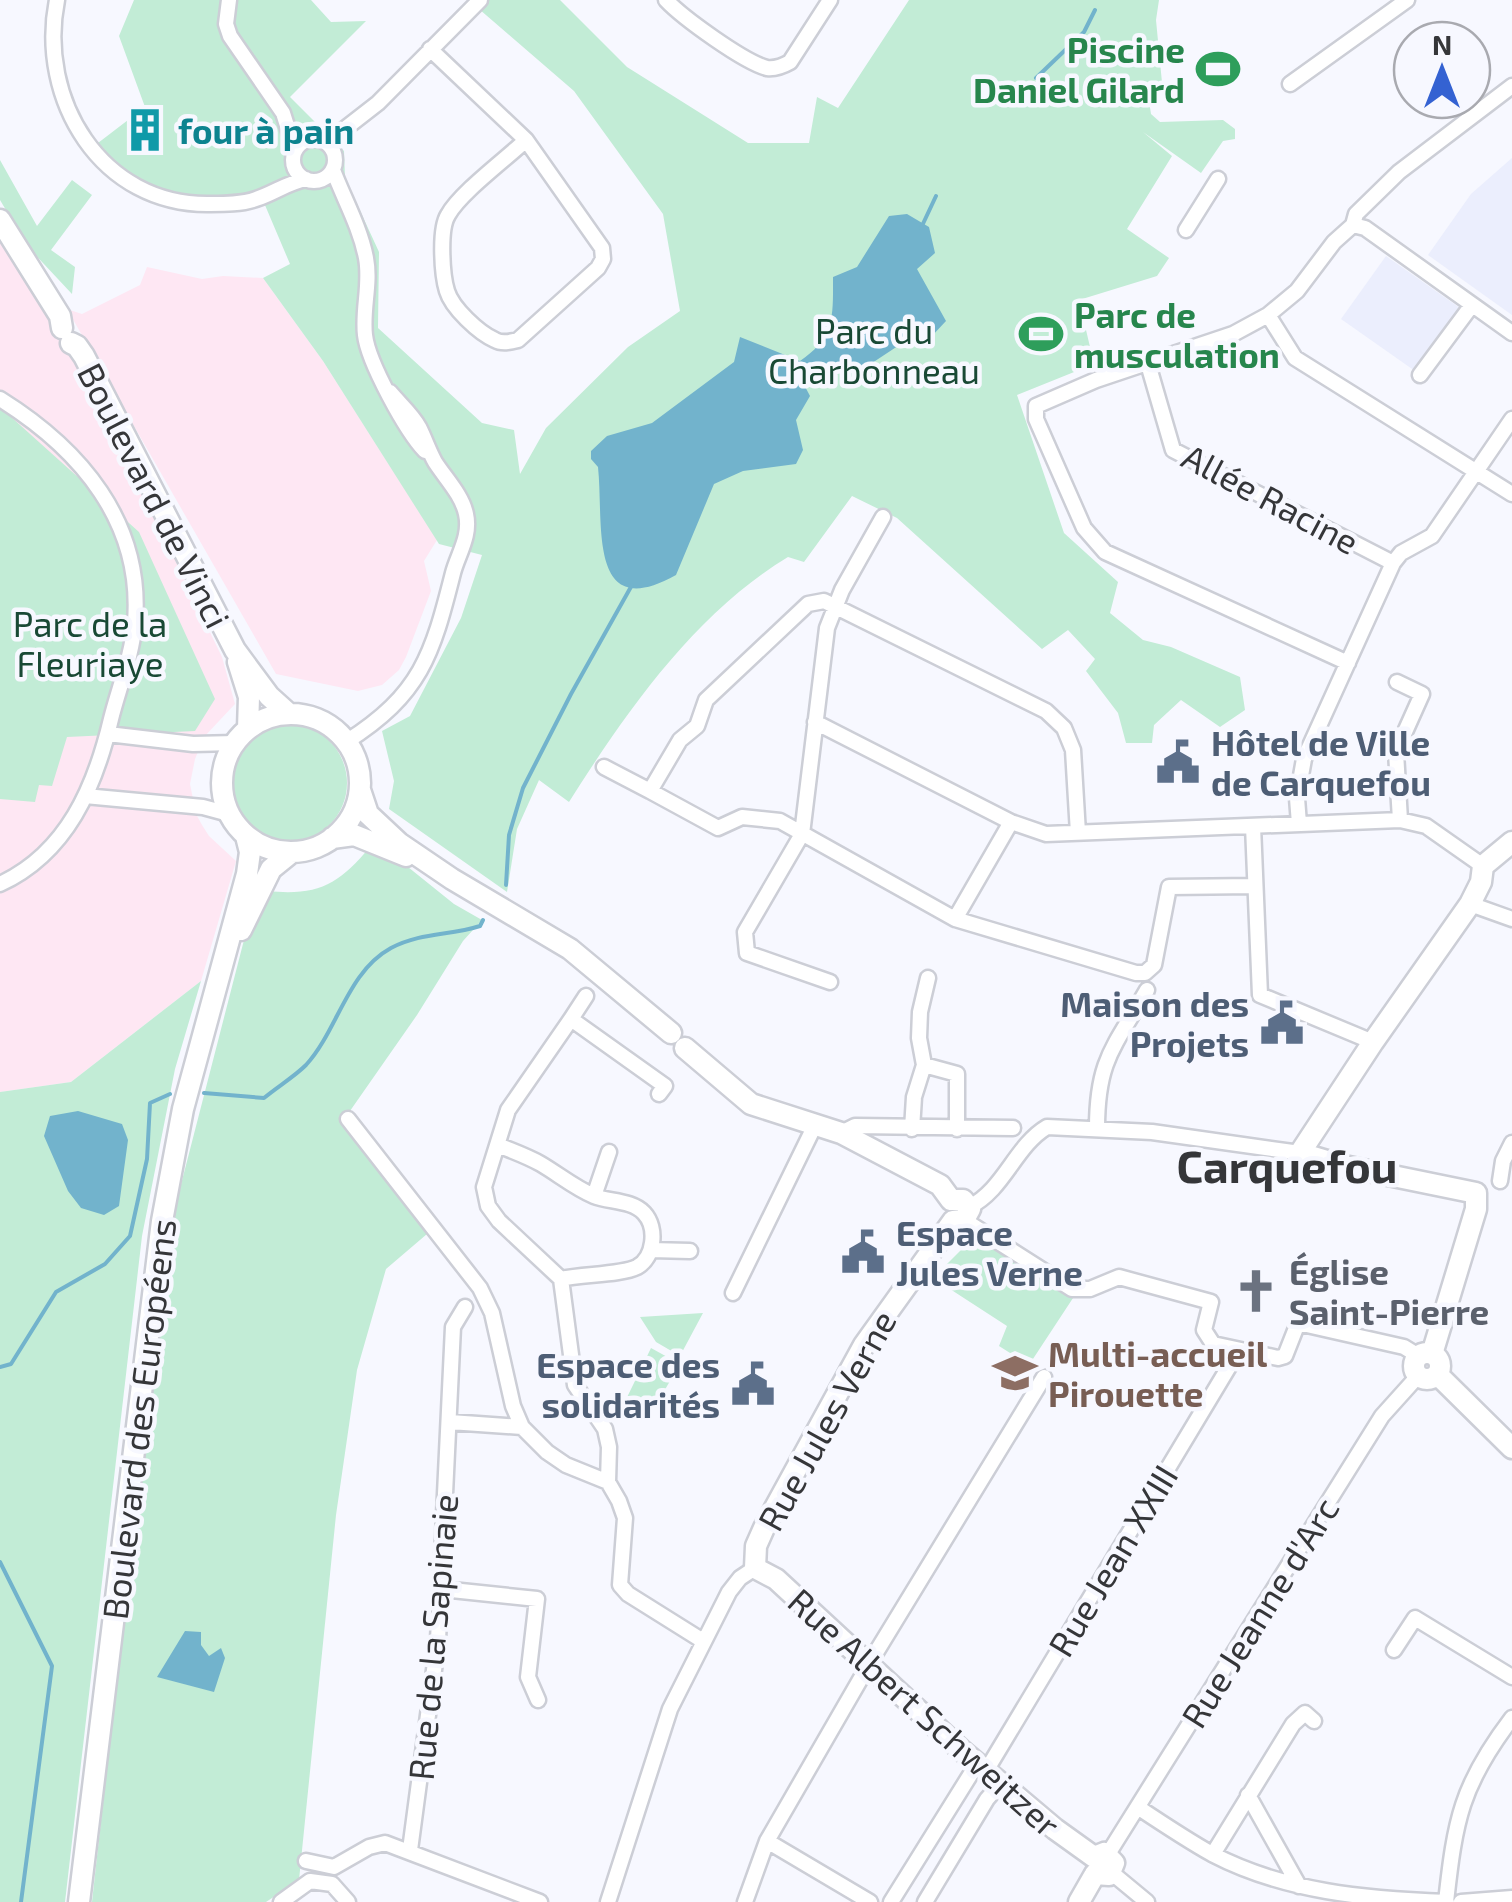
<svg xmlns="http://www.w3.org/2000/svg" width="1512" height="1902" font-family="'Exo 2',sans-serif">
<rect width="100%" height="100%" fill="#f7f8ff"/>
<path fill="#fee7f3" d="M0 239 95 396 222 657 235 704 204 737 195 759 190 784 196 814 202 825 209 836 236 861 201 981 71 1082 0 1092Z
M147 267 202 279 223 276 263 278 323 361 437 540 424 561 431 591 406 657 399 670 382 685 358 691 276 674 67 309 82 314 140 285Z"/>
<path fill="#ebeefd" d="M1512 158V315L1428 255 1471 194Z
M1386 256 1460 308 1415 371 1341 319Z"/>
<path fill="#c2ecd6" d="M134 0H311L331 22 366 21 290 97 344 151 345 178 379 252 378 328 482 423 514 430 520 474 546 428 628 347 680 311 663 214 574 91 479 9 489 0H560L627 67 748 143H809L817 97 838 108 909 0H1159L1156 20 1163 93 1149 101 1151 114 1160 122 1223 120 1235 129V139L1223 141 1201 173 1143 132 1172 156 1127 229 1169 258 1157 276 1079 300 1094 364 1017 395 1064 533 1118 582 1110 613 1143 640 1171 647 1240 677 1245 710 1220 727 1181 700 1154 725 1152 743H1126L1118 713 1086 671 1095 659 1068 630 1042 649 897 518 852 496 804 562 788 557C695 613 626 712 569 802L539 780 517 829 507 892 389 809 394 781 382 731 410 716 461 618 482 555 439 544 323 361 263 278 290 264 259 191 224 199 169 197 117 171 98 143 145 107 119 36Z
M0 160 37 226 72 180 92 195 51 250 75 267 72 294 28 247 0 200Z
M0 407 139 532 215 699 195 731 67 737 52 786 39 785 35 802 0 799Z
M229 783a59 59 0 1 1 118 0a59 59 0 1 1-118 0Z
M370 847 408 867 454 904 482 920 463 941 417 1015 343 1121 427 1234 386 1269 357 1370 336 1515 299 1880 266 1902H92L154 1342 177 1200 244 940 267 891C318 896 338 885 370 847Z
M201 981 175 1069 142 1236 65 1902H0V1092L71 1082Z
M974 1237 983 1239 1075 1295 1029 1365 999 1346 1007 1326 933 1278Z
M703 1313 680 1356 656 1342 640 1317Z
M651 1348 680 1364 653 1410 615 1422Z"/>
<path fill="#72b3cc" d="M907 214 929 227 935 253 917 269 946 321 931 337 913 336 866 367C839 364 822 360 801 379L810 396 796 420 803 450 796 464 743 471 714 484 676 575C587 625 604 523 598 467L591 459V451L607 436 652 423 734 362 740 337 800 361C835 337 833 317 833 277L857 267 889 216Z
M78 1111 122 1124 128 1140 119 1206 104 1215 81 1208 68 1191 44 1136 50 1116Z
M185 1631 201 1632V1645L209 1656 221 1648 225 1658 214 1692 157 1677Z"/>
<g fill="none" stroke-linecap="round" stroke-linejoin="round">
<path stroke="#72b3cc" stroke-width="4" d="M1036 78 1084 32 1095 10
M921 228 936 196
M506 885 509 835 523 788 571 694 632 585
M204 1093 264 1098C277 1087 294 1077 306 1065 338 1030 347 972 391 948 422 932 449 936 480 926L483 920
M0 1367 11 1364 56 1292 105 1264 130 1236 147 1159 150 1103 170 1094
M0 1562 52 1666 21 1902"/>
<g stroke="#ccced6" stroke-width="19">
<path id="street" d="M57 0C37 99 101 206 210 204 225 204 242 204 256 199 274 193 287 183 306 179
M229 0 226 24 230 36 283 113 295 151
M666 0C683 18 744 62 767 68 776 69 783 66 790 62L830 0
M430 49 526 140 602 248 603 259 598 268 518 340C510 342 502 344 495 340 479 333 452 308 447 291 442 275 439 229 448 215 460 193 506 159 526 140
M1290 84 1407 0
M293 160a21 21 0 1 1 42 0a21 21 0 1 1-42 0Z
M320 140 342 131 378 103 480 0
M333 170C344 199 360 227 366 258 371 284 362 309 365 335 368 362 406 431 425 451
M1353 225 1365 228 1512 333
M1186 230 1218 179
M1268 315 1295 358 1512 494
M1148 364 1173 450 1393 563
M1420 375 1472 305
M0 399C80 449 143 522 135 622 132 656 119 687 111 719 95 787 67 853 0 884
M1348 663 1105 552 1084 528 1036 419V406L1096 380 1233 334 1268 315 1297 291 1334 242 1353 225 1356 214 1399 172 1512 86
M1397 682 1422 694 1396 752 1400 820
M815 722 1011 822 1046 834 1400 820 1426 826 1483 866
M108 734 193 744 235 743
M346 742C421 694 432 656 453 573 458 554 471 536 466 514 462 495 446 479 435 462 429 451 425 439 419 427 412 414 399 403 390 392
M604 767 650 791
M85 796 203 807 229 814
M1299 824 1297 798 1304 759 1393 563 1401 553 1432 536 1512 419
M1253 826 1260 995 1373 1042
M1078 833 1073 750 1064 728 1046 711 824 601 808 604 706 700 697 726 680 740 650 791 718 828 742 817 780 821 955 919 1136 973H1145L1154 965 1169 887 1254 886
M1470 904 1512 919
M955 919 1011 822
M830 982 747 953 745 932 802 834 827 628 842 590 883 517
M571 1019 586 996
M924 1065 957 1074V1129
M348 1119 480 1288 492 1313 513 1406 522 1427 547 1452 566 1465 608 1482 619 1501 625 1518 620 1585 628 1594 703 1641
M1097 1128C1097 1059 1115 1046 1147 990
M912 1129 914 1097 924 1065 919 1038 920 1012 928 978
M841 1133 855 1126 1013 1128
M498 1145C512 1151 527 1156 541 1164 558 1174 575 1188 594 1196 609 1202 632 1200 644 1213 658 1228 654 1258 637 1267 621 1275 582 1274 561 1279
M1500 1181 1503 1161 1512 1143
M594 1196 609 1152
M969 1207C1004 1190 1015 1146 1047 1127L1152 1132 1300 1153
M964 1220 1072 1289H1090L1119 1277 1211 1302 1204 1330 1213 1344 1278 1358 1285 1356 1298 1323 1404 1347 1417 1355
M651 1250 690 1251
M733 1293 816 1123
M450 1422 522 1427
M608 1482 609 1447 605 1429 575 1385 561 1279 499 1221 488 1206 484 1187 508 1110 571 1019 665 1086 659 1094
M442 1589 537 1599 528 1677 538 1700
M1394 1650 1415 1618 1512 1677
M986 1771 1239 1350
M1248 1795 1299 1886
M1139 1808C1163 1824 1187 1840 1212 1854 1285 1892 1366 1899 1447 1902
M767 1841 870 1902
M410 1850 438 1640 453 1327 465 1307
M1108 1854 1382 1416 1418 1376
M1213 1854 1293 1724 1305 1713 1314 1721
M306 1861 334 1867 369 1847 385 1843 540 1902
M1112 1873 1147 1902
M281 1902 310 1881 332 1884 348 1902
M608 1902 670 1709 729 1592 740 1578 755 1568
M745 1902 767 1841 872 1659 1044 1377
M891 1902 977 1764
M925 1902 987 1799 1001 1783
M1446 1902C1455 1820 1461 1785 1512 1718
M1461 1902 1512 1898"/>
</g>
<g stroke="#ccced6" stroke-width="25">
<path id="secondary" d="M0 220 60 316 62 328
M71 343 77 346 84 356 235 650 269 696 289 714
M238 662 249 697 248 729
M222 783a69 69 0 1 1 138 0a69 69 0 1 1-138 0Z
M360 790 368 814 399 843 452 879 570 949 671 1033
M332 838 354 835 406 856
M241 930 271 869 292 852
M685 1048 751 1104 841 1133 940 1185 951 1200
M951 1200H963L970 1209 964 1220 953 1221
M953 1221 864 1345 764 1528 756 1546 755 1568 776 1579 960 1749 1055 1829 1094 1857
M1414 1366a13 13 0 1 1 26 0a13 13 0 1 1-26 0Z
M1432 1354 1476 1209V1193L1344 1166 1300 1153 1373 1042 1470 904 1481 882 1483 866 1512 842
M1438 1375 1512 1448
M1094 1857 1104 1853 1114 1863 1109 1875 1095 1874
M79 1902 162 1221 183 1109 247 874 250 852 246 836
M1079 1902 1095 1874"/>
</g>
<use href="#street" stroke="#fff" stroke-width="14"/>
<use href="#secondary" stroke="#fff" stroke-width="20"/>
</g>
<defs>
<g id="stadium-bare" transform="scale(3.45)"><path d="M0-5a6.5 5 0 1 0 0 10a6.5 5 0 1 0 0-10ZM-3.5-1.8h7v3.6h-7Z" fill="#2e9e5b" stroke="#f7f8ff" stroke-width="2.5" paint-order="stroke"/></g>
<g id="building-bare" transform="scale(3.45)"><path d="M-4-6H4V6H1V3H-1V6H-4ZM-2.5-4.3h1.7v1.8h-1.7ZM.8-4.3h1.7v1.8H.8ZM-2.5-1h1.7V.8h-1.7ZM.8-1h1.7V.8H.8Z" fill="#0f9aa8" stroke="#f7f8ff" stroke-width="2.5" paint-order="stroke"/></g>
<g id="civic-bare" transform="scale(3.45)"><path d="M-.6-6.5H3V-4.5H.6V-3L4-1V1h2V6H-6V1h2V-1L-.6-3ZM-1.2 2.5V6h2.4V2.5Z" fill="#5c6f8a" stroke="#f7f8ff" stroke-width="2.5" paint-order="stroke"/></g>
<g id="church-bare" transform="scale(3.45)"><path d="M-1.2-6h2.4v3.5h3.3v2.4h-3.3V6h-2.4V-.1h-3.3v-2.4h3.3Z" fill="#6b7280" stroke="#f7f8ff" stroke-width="2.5" paint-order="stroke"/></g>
<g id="school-bare" transform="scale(3.45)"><path d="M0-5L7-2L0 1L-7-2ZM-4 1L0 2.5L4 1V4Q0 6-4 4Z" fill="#8d6e63" stroke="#f7f8ff" stroke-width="2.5" paint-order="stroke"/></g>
</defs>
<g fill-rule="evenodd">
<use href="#stadium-bare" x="1218" y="69"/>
<use href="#building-bare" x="145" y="130"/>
<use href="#stadium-bare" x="1041" y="334"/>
<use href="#civic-bare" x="1178" y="762"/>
<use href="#civic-bare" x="1282" y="1023"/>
<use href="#civic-bare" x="863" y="1252"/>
<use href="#church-bare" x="1256" y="1291"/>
<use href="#school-bare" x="1015" y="1373"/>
<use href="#civic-bare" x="753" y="1384"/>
</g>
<g text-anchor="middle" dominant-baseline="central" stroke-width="9" stroke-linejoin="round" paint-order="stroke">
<g font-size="35" font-weight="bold" fill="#27864d" stroke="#f7f8ff" text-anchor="end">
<text x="1185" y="49">Piscine<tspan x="1185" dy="40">Daniel Gilard</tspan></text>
<text x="1074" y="314" text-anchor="start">Parc de<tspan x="1074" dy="40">musculation</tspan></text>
</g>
<g font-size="35" font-weight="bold" fill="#0d838f" stroke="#f7f8ff" text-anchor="start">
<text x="178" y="130">four à pain</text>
</g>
<g font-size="35" fill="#194935" stroke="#f7f8ff">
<text x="874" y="330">Parc du<tspan x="874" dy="40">Charbonneau</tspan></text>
<text x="90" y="623">Parc de la<tspan x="90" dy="40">Fleuriaye</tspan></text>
</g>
<g font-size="35" fill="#353639" stroke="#f7f8ff">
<text transform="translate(155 495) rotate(63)">Boulevard de Vinci</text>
<text transform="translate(1271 498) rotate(28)">Allée Racine</text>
<text transform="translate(138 1419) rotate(-83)">Boulevard des Européens</text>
<text transform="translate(826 1420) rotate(-61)">Rue Jules Verne</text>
<text transform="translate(1112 1560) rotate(-59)">Rue Jean XXIII</text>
<text transform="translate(1259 1612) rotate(-58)">Rue Jeanne d'Arc</text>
<text transform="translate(432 1637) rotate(-85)">Rue de la Sapinaie</text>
<text transform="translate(925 1712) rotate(42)">Rue Albert Schweitzer</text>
</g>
<g font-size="35" font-weight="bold" fill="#4e5e75" stroke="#f7f8ff" text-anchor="start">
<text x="1211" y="742">Hôtel de Ville<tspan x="1211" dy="40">de Carquefou</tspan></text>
<text x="1249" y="1003" text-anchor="end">Maison des<tspan x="1249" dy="40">Projets</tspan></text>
<text x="896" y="1232">Espace<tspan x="896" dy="40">Jules Verne</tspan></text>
<text x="720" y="1364" text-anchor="end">Espace des<tspan x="720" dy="40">solidarités</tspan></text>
</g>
<g font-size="35" font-weight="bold" fill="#5b616d" stroke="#f7f8ff" text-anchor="start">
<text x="1289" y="1271">Église<tspan x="1289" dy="40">Saint-Pierre</tspan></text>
</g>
<g font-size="35" font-weight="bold" fill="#785e54" stroke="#f7f8ff" text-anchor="start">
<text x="1048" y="1353">Multi-accueil<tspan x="1048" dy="40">Pirouette</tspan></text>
</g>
<g font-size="45" font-weight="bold" fill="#353639" stroke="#f7f8ff">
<text x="1287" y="1165">Carquefou</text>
</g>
</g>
<g transform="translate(1442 70)"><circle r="48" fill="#f7f8ff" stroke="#a9aab0" stroke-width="2.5"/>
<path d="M0-8L18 38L0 25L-18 38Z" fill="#3462d2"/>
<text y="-15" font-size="28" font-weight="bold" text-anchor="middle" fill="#353639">N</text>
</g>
</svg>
